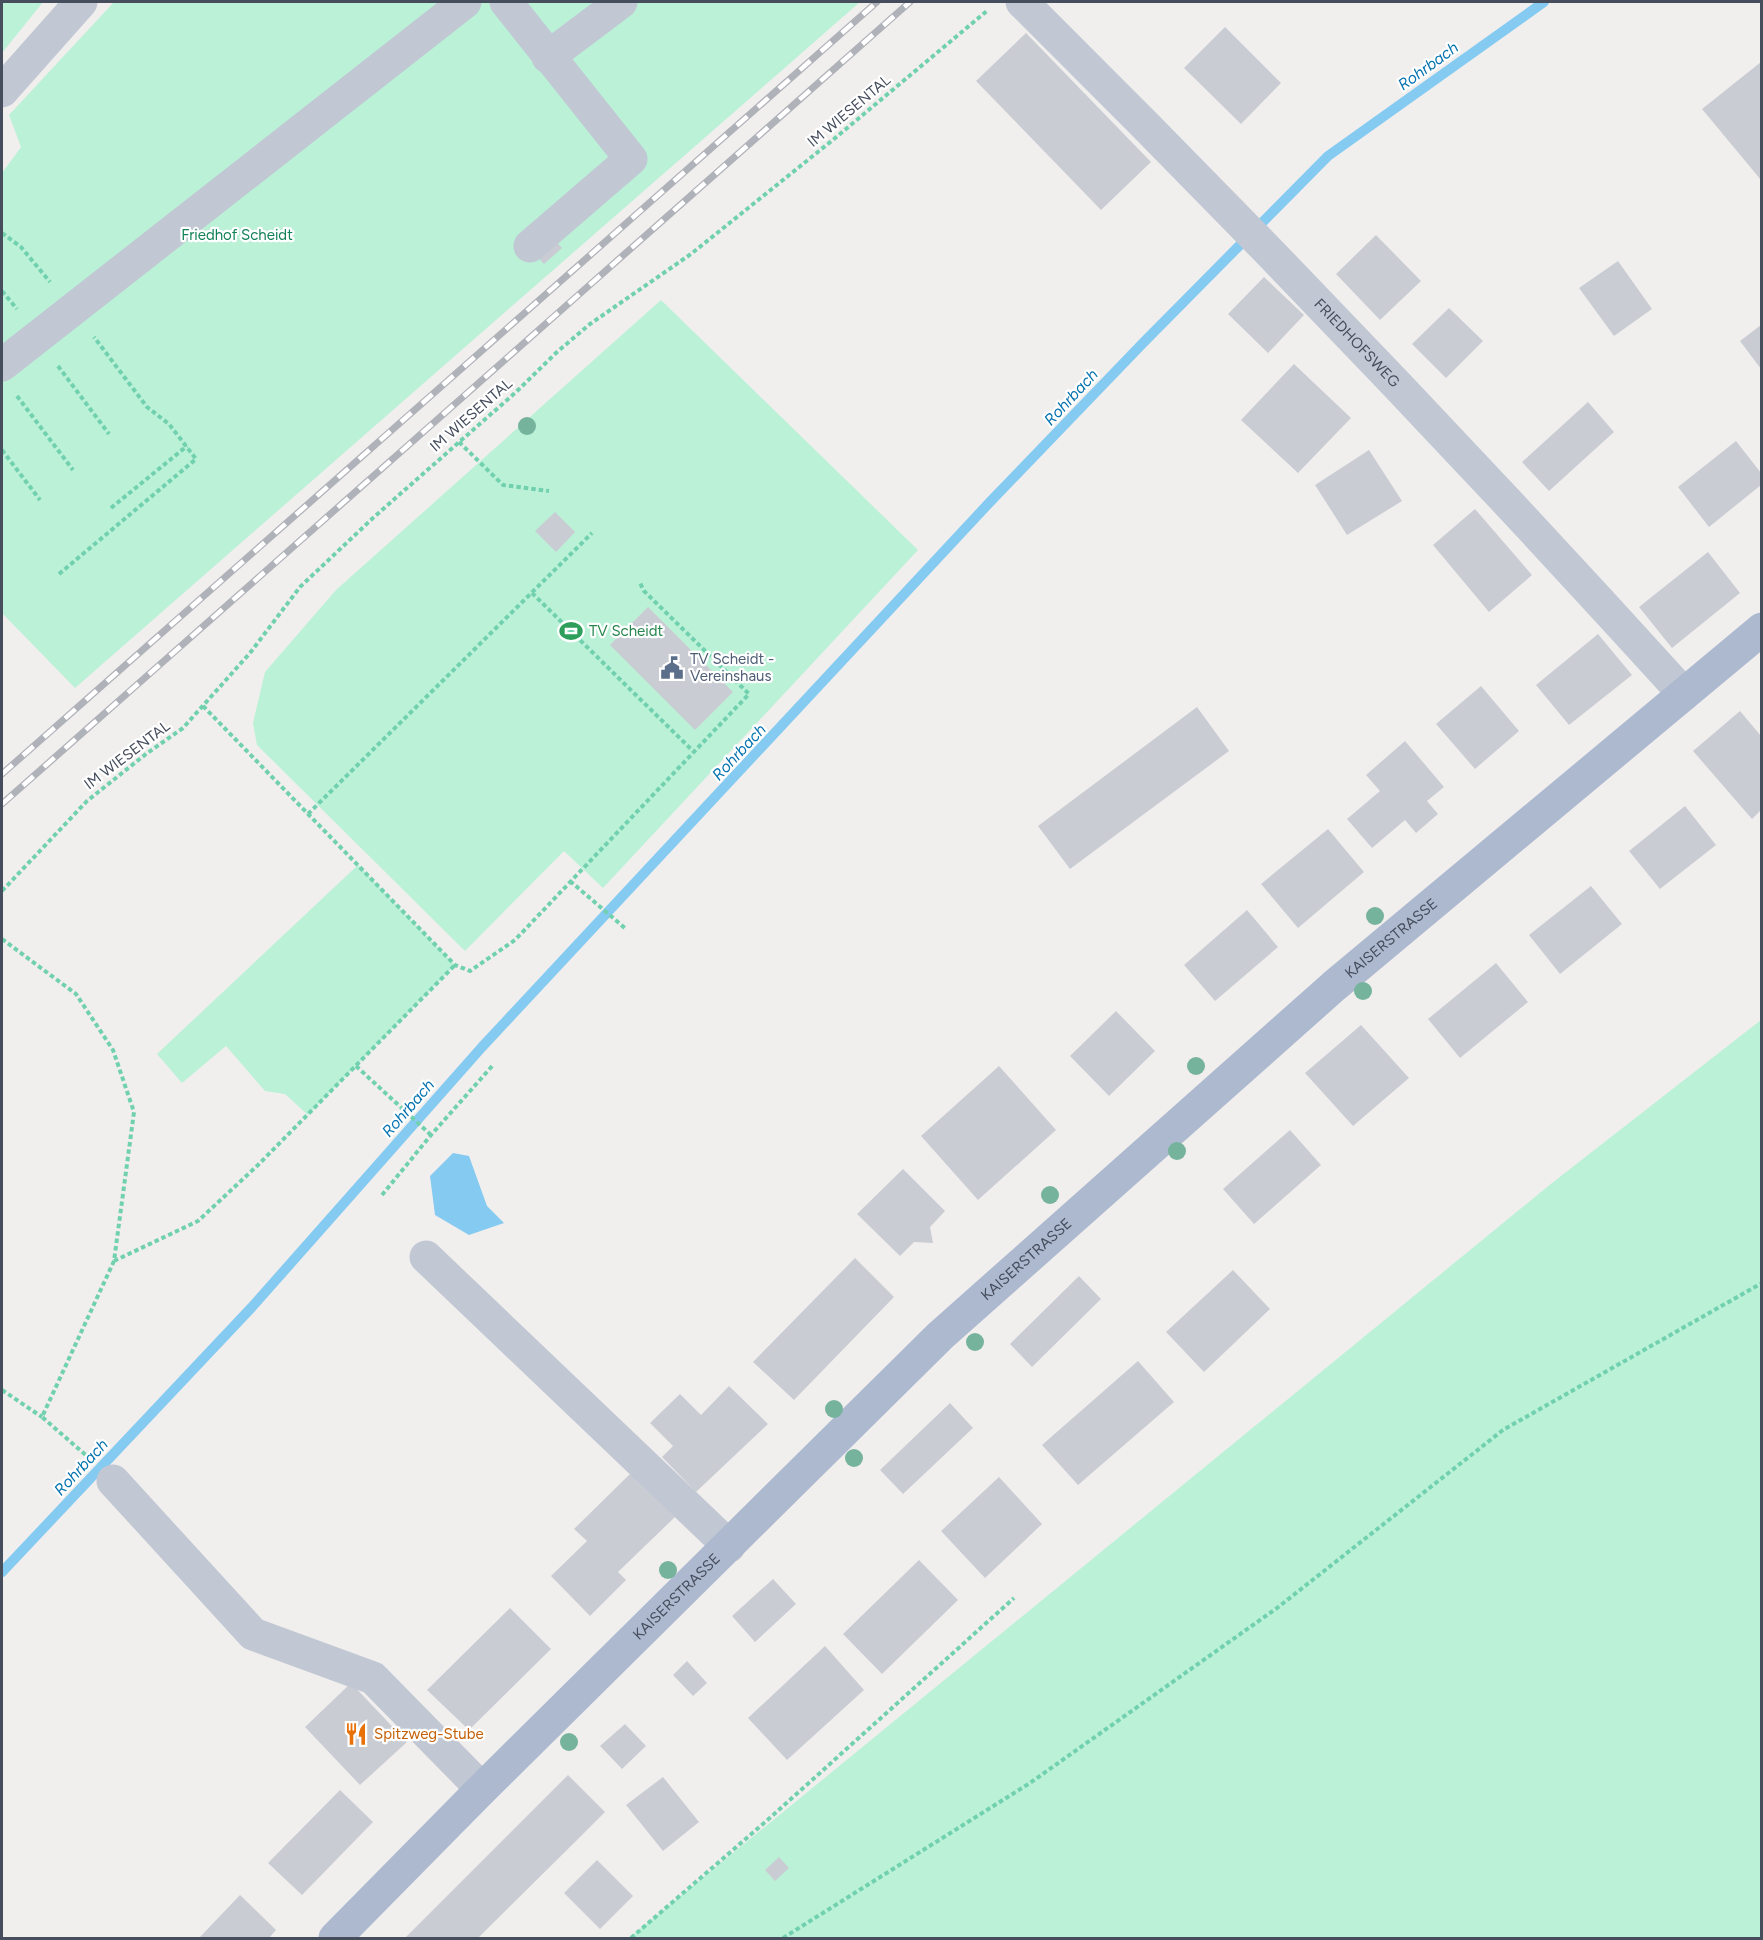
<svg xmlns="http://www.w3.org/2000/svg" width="1763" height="1940" font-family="Figtree,sans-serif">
<rect width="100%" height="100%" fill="#f1efee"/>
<path fill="#baf1d7" d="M2 2H43L2 53Z
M114 2H860L75 688 2 613V173L21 147 9 115Z
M661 300 918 550 603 888 564 851 465 951 257 745 253 723 265 672 336 590Z
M358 865 455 965 308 1115 285 1094 265 1091 226 1046 182 1083 157 1054Z
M1761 1020V1938H629L1552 1183Z"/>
<path fill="#85caf0" d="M453 1153 469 1156 487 1206 504 1223 469 1235 435 1215 430 1176Z"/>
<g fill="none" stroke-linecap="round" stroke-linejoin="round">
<path stroke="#85caf0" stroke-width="10" d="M2 1572 252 1307 482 1047 989 503 1142 344 1328 156 1544 2"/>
</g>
<path fill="#caccd4" d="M1225 27 1281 83 1241 124 1184 68Z
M1026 33 1151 162 1101 210 976 81Z
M1761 62V180L1702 109Z
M1376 235 1421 281 1380 320 1336 274Z
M551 236 562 248 544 264 533 252Z
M1618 261 1652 309 1614 336 1579 288Z
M1264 277 1304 315 1268 353 1228 314Z
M1449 308 1483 341 1446 378 1412 344Z
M1761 325V369L1740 341Z
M1294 364 1351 418 1298 473 1241 420Z
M1588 402 1614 432 1549 491 1522 462Z
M1736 441 1761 473V485L1709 527 1678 487Z
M1369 450 1402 501 1347 535 1315 485Z
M1475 509 1532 575 1489 612 1433 545Z
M555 512 575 532 556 552 535 531Z
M1708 552 1740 593 1672 648 1639 607Z
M648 607 733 692 695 730 610 645Z
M1598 634 1632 675 1569 725 1536 685Z
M1481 686 1519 731 1475 769 1436 724Z
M1197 707 1229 751 1070 869 1038 826Z
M1740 711 1761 736V810L1752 819 1693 751Z
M1405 741 1444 787 1427 801 1438 814 1416 833 1405 820 1372 848 1347 819 1380 791 1366 775Z
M1685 806 1716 845 1660 889 1629 851Z
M1328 829 1364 872 1298 928 1261 884Z
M1591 886 1622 924 1560 974 1529 935Z
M1247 910 1278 947 1215 1001 1184 965Z
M1496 963 1528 1002 1460 1058 1428 1019Z
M1116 1011 1155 1051 1109 1096 1070 1056Z
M1361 1025 1409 1078 1353 1126 1305 1073Z
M999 1066 1056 1130 978 1200 921 1136Z
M1290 1130 1321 1165 1254 1224 1223 1189Z
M903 1169 945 1211 930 1227 933 1243 914 1242 900 1256 857 1214Z
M855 1258 894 1297 794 1400 753 1362Z
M1233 1270 1270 1309 1204 1372 1166 1332Z
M1079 1276 1101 1299 1032 1367 1010 1344Z
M1138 1361 1174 1402 1078 1485 1042 1445Z
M729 1386 768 1424 696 1492 662 1457 673 1446 650 1423 680 1394 701 1415Z
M950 1403 973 1428 903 1494 880 1470Z
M631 1473 675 1517 618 1572 626 1580 590 1616 551 1576 587 1541 574 1529Z
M999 1477 1042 1524 985 1578 941 1531Z
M919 1560 958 1600 882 1674 843 1634Z
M773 1579 796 1604 755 1642 732 1616Z
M510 1608 551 1649 469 1730 427 1690Z
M825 1646 864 1690 787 1760 748 1718Z
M687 1661 707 1683 693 1696 673 1675Z
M351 1683 407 1742 360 1785 305 1727Z
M625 1724 646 1746 622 1769 600 1746Z
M568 1775 605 1812 574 1843 478 1938H405Z
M663 1777 699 1822 663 1851 626 1805Z
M340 1790 373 1822 302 1895 268 1863Z
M779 1857 789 1868 775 1881 765 1870Z
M597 1860 633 1896 600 1929 564 1893Z
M240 1895 276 1930 269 1938H199Z"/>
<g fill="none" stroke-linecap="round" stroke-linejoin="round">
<path stroke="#71d1af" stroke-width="4" stroke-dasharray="4.5 3" stroke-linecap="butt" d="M2 233 21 247 50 282
M2 291 17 309
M58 366 109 434
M17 396 73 470
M459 442 503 485 549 491
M2 450 40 500
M111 508 187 446
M59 574 196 459 169 424 147 407 94 337
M532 593 694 752
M203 706 455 965 470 971 515 940 749 694 644 591 639 581
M308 814 592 533
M570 881 626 929
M2 891 87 801 146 754 183 728 250 653 300 587 374 517 515 393 557 352 590 324 691 254 834 139 988 10
M2 939 76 994 113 1050 134 1112 114 1261 42 1417 88 1457
M356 1066 431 1135
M382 1195 431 1135 494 1064
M114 1261 198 1221 258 1165 455 965
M2 1390 42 1417
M631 1938 771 1817 1014 1598
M783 1938 1030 1783 1277 1608 1503 1430 1762 1283"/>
<g stroke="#c1c8d4" stroke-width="33">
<path d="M506 2 631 159 530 246"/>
<path id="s1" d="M1022 2C1248 226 1469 457 1684 694"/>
<path d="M548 57 621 2"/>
<path d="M2 91 81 2"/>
<path d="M2 365 465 2"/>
<path d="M426 1257 729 1546"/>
<path d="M113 1481 253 1634 373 1678 482 1789"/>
</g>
<path stroke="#adb9cf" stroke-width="33" id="s2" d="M335 1938 482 1789 940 1336 1334 986 1762 629"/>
<g stroke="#b0b2b9" stroke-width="7">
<path id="rail" d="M2 774 877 2
M2 804 910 2"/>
</g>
<use href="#rail" stroke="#fff" stroke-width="4.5" stroke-dasharray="14" stroke-linecap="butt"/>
</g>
<g fill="#76b39d">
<circle cx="527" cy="426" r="9"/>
<circle cx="1375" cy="916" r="9"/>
<circle cx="1363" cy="991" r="9"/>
<circle cx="1196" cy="1066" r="9"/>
<circle cx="1177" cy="1151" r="9"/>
<circle cx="1050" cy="1195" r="9"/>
<circle cx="975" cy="1342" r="9"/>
<circle cx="834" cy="1409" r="9"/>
<circle cx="854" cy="1458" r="9"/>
<circle cx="668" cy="1570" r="9"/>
<circle cx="569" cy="1742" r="9"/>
</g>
<defs>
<g id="stadium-bare" transform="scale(1.8)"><path d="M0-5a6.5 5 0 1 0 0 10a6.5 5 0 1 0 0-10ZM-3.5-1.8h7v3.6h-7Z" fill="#2e9e5b" stroke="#fff" stroke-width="2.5" paint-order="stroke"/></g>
<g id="civic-bare" transform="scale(1.8)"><path d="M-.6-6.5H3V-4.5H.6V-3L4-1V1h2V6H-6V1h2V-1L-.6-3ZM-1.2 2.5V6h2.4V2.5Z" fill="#5c6f8a" stroke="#fff" stroke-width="2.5" paint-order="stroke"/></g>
<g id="restaurant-bare" transform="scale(1.8)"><path d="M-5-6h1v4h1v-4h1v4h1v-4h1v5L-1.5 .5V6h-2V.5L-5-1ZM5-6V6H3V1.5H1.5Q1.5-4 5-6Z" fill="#e8710a" stroke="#fff" stroke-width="2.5" paint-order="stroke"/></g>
</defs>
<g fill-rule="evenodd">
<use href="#stadium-bare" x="571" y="631"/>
<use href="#civic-bare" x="672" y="668"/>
<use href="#restaurant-bare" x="356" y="1734"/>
</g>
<g text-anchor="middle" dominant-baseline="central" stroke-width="4.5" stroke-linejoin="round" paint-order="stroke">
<g font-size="15" fill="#464e5d" stroke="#fff">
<text transform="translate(849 111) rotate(-40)">IM WIESENTAL</text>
<text stroke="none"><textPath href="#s1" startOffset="478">FRIEDHOFSWEG</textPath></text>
<text transform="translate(471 415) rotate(-41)">IM WIESENTAL</text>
<text transform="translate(127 755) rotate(-37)">IM WIESENTAL</text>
<text stroke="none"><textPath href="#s2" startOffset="1455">KAISERSTRASSE</textPath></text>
<text stroke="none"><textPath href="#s2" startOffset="969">KAISERSTRASSE</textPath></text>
<text stroke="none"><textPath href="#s2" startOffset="483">KAISERSTRASSE</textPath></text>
</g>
<g font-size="15" fill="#12825a" stroke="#fff">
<text x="237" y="235">Friedhof Scheidt</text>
</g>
<g font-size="15" fill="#27864d" stroke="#fff" text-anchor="start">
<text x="589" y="631">TV Scheidt</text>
</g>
<g font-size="15" fill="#4e5e75" stroke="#fff" text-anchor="start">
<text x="690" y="659">TV Scheidt -<tspan x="690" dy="17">Vereinshaus</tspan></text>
</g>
<g font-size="15" fill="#c56008" stroke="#fff" text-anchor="start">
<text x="374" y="1734">Spitzweg-Stube</text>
</g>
<g font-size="16" font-style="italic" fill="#0573b0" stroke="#fff">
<text transform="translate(1428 66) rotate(-36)">Rohrbach</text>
<text transform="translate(1071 397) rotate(-47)">Rohrbach</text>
<text transform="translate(739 752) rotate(-47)">Rohrbach</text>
<text transform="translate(408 1108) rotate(-49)">Rohrbach</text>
<text transform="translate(81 1467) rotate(-47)">Rohrbach</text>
</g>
</g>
<rect width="1763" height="1940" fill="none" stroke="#464e5d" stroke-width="6"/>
</svg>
